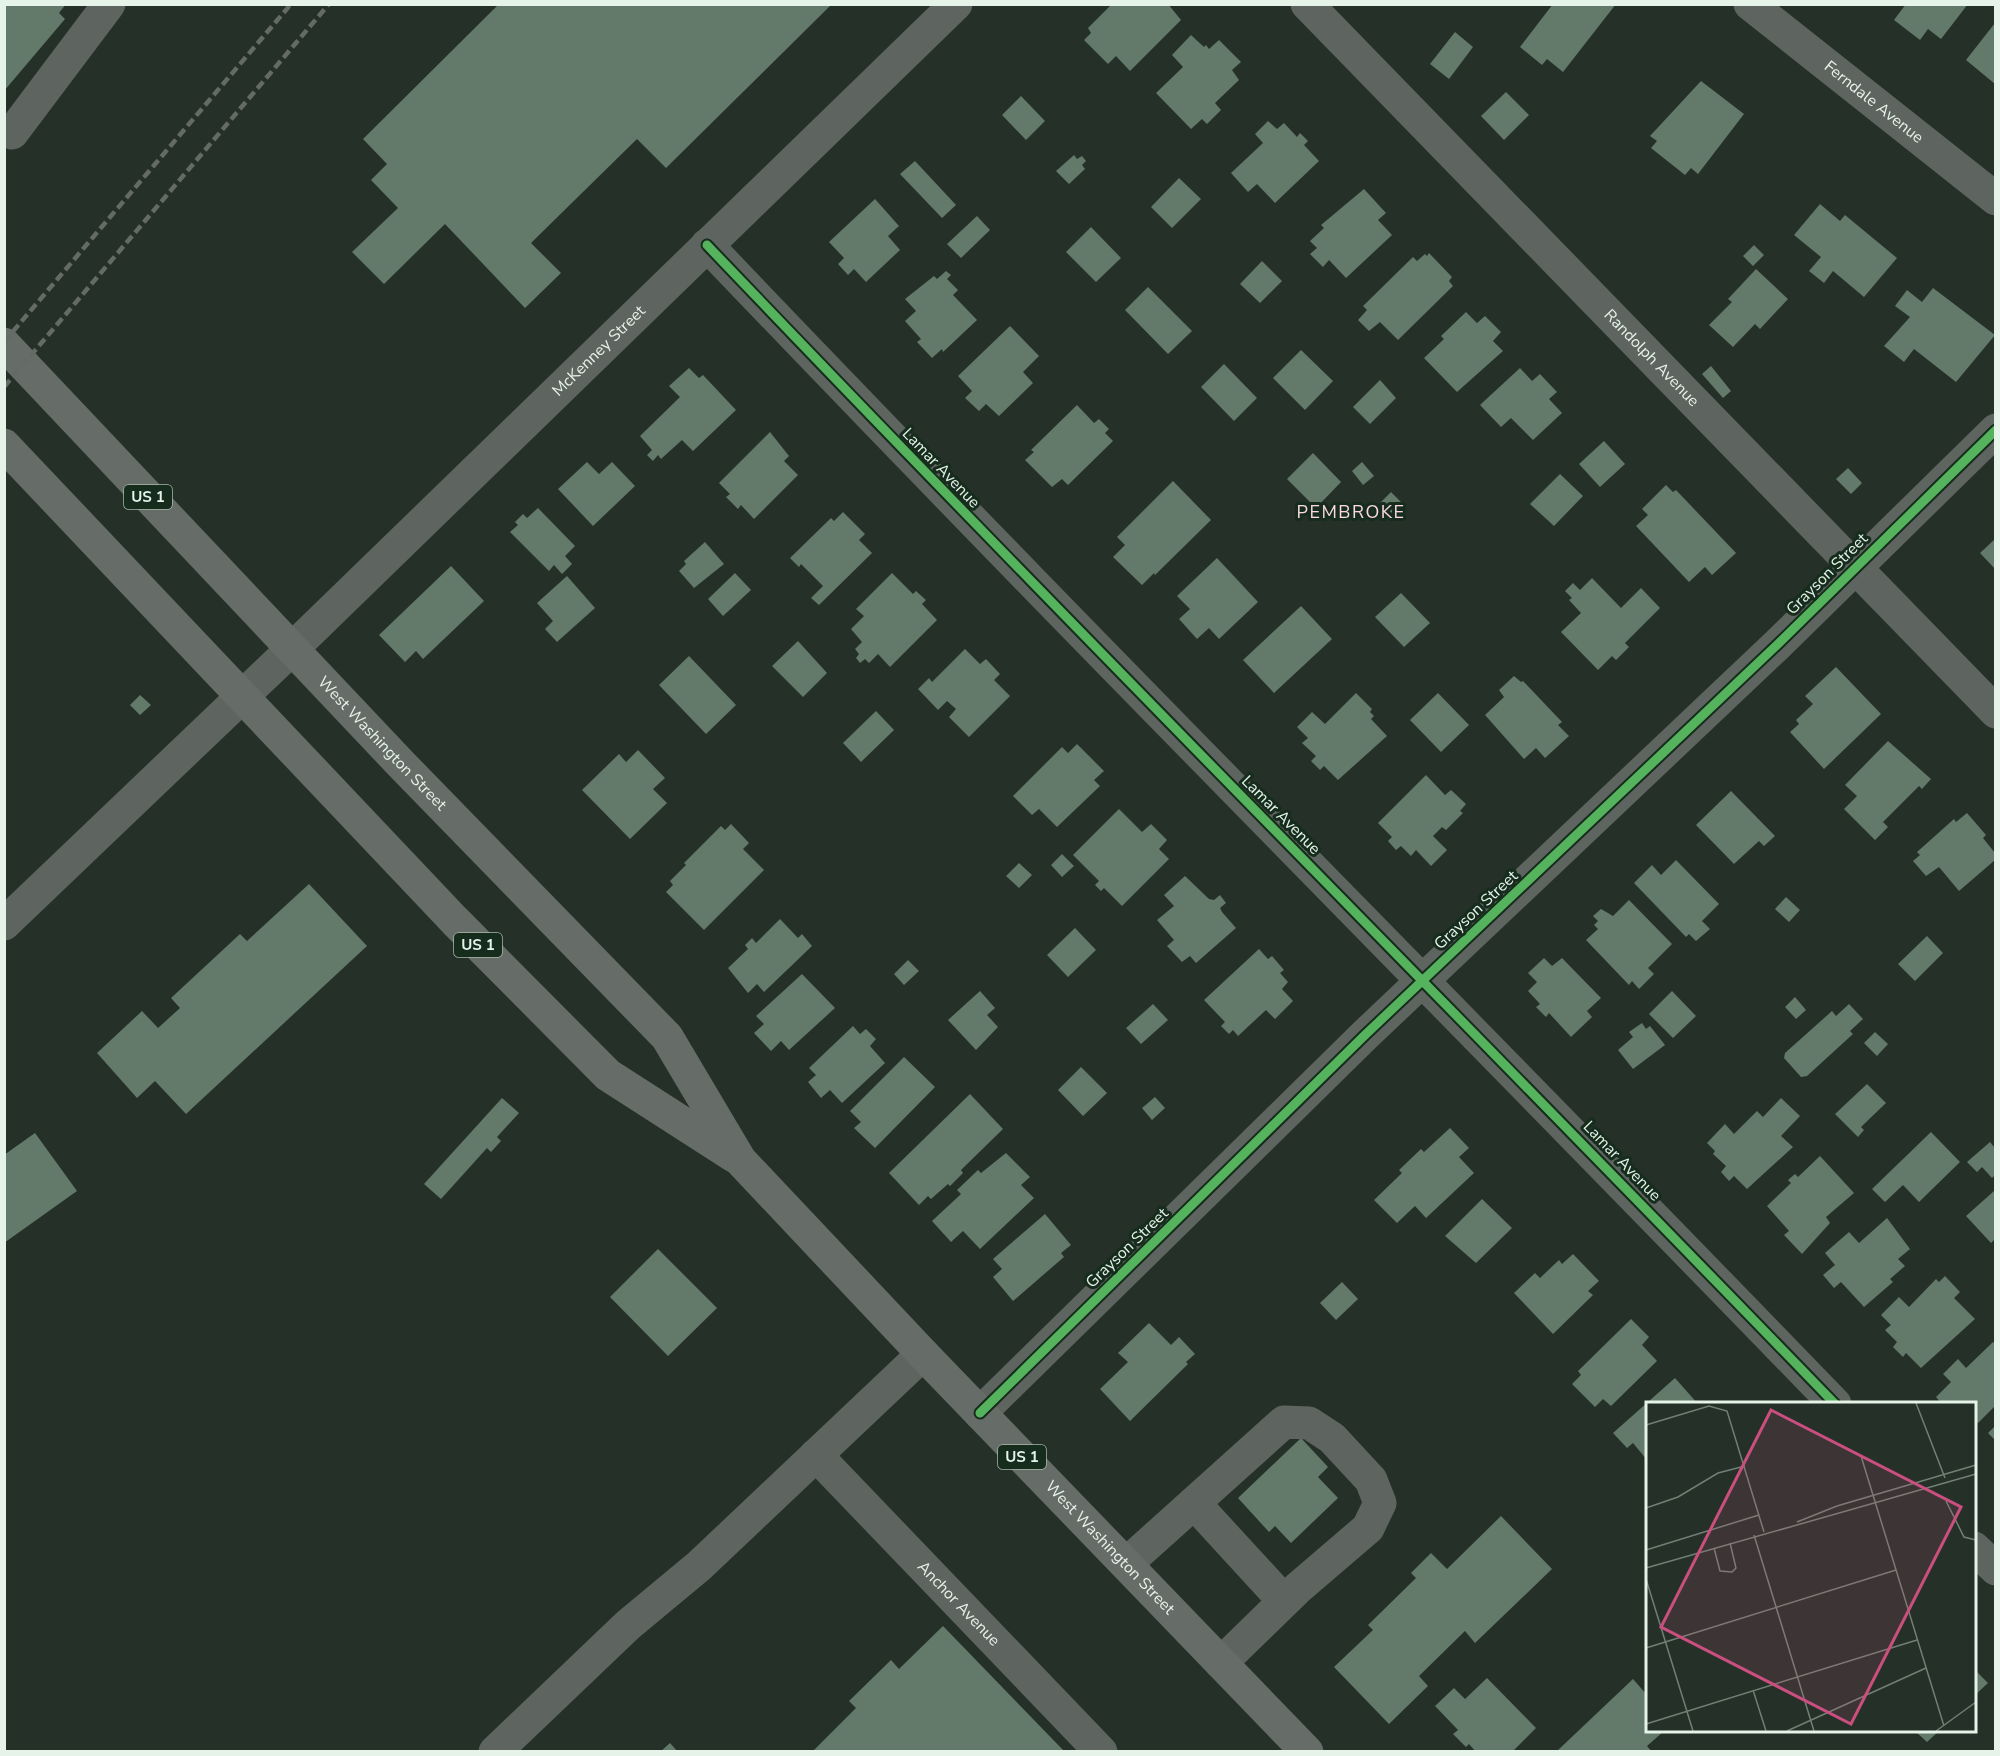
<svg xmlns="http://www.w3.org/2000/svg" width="2000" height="1756" font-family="'Nunito Sans',sans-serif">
<rect width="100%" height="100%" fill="#253128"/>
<path fill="#637969" d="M4 4H66L59 13 65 19 4 91Z
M499 4H832L666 168 637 139 531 243 561 273 525 308 445 224 384 284 352 252 398 208 371 180 387 164 363 139Z
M1112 4H1168L1181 20 1130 71 1116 56 1108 64 1084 40 1091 33 1088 28Z
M1553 4H1616L1563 72 1547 59 1542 65 1520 47Z
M1906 4H1968L1941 39 1928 29 1920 40 1894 20Z
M1995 23V84L1966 60Z
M1455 32 1473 47 1449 79 1430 64Z
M1191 35 1204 47 1206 45 1209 49 1219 40 1241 62 1232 70 1239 80 1215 103 1221 110 1207 124 1202 119 1191 129 1156 93 1183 67 1172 55Z
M1701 81 1744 114 1698 174 1691 168 1685 175 1651 148 1657 141 1650 136Z
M1506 92 1529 115 1504 140 1481 116Z
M1021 96 1045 121 1026 140 1002 115Z
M1268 121 1277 129 1284 123 1297 137 1300 133 1308 141 1304 145 1319 161 1275 203 1257 184 1248 192 1231 173 1263 143 1255 134Z
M1074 155 1077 159 1082 156 1086 161 1082 165 1085 169 1069 184 1056 171Z
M915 161 956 205 942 218 900 174Z
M1179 178 1201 199 1172 228 1151 207Z
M1364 189 1386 213 1378 220 1392 235 1346 278 1329 260 1323 267 1310 254 1317 248 1310 241 1324 228 1321 225Z
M875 199 899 226 888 236 900 250 866 282 854 269 848 275 838 264 844 258 829 242Z
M1820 204 1840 221 1845 215 1897 258 1864 297 1833 271 1824 283 1809 271 1821 257 1794 235Z
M977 216 990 230 961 258 947 244Z
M1091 227 1121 258 1096 282 1066 252Z
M1754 245 1764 255 1753 266 1743 256Z
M1429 253 1452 277 1449 281 1453 286 1398 340 1380 322 1369 331 1358 320 1367 310 1363 306 1413 257 1417 261 1425 254 1427 256Z
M1262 261 1282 281 1260 303 1240 284Z
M1756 269 1788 299 1760 329 1755 324 1733 347 1709 325 1732 302 1728 299Z
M946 271 951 275 947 279 958 290 953 295 977 320 943 352 942 349 932 358 917 342 921 339 905 321 916 311 905 299 934 276 937 279Z
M1148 287 1192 331 1168 354 1125 310Z
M1933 288 1995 335 1956 382 1914 349 1904 362 1884 346 1910 317 1895 306 1907 290 1922 302Z
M1466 312 1477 323 1485 316 1501 332 1493 341 1503 351 1457 392 1424 358 1444 339 1441 336Z
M1010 326 1039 356 1023 372 1033 383 999 416 986 404 979 411 965 398 972 391 958 376Z
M1301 350 1333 381 1305 410 1273 378Z
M1224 364 1257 398 1234 421 1201 387Z
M1711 366 1731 391 1723 398 1702 374Z
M689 368 699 378 703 375 736 410 693 451 682 440 661 459 658 455 653 461 647 455 652 450 640 436 680 397 669 386Z
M1520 368 1532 381 1540 374 1557 392 1549 399 1562 413 1533 440 1511 418 1501 427 1480 405Z
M1380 380 1396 398 1370 424 1353 407Z
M1077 405 1094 423 1099 419 1109 429 1105 433 1113 441 1068 485 1062 479 1052 487 1025 460 1034 452 1031 450Z
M770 432 789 456 784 461 798 475 754 519 741 505 738 509 726 497 730 494 719 483Z
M1604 441 1625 464 1600 487 1579 464Z
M1313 453 1341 482 1316 508 1287 479Z
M587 462 599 474 612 462 635 486 593 526 558 489Z
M1362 462 1374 476 1363 485 1352 471Z
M1848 468 1862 483 1851 494 1836 479Z
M1560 474 1583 496 1554 526 1530 504Z
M1173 481 1211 520 1155 575 1154 573 1142 585 1113 557 1125 545 1117 537Z
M1666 485 1673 492 1676 490 1736 553 1712 575 1705 567 1689 582 1636 526 1648 515 1642 509Z
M1391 492 1402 503 1391 513 1380 503Z
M538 508 575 546 565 556 572 564 562 574 554 565 549 571 510 532 518 525 515 522 523 514 527 518Z
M843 512 865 534 859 540 872 553 819 605 811 598 823 586 801 564 799 567 790 558 831 518 834 521Z
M1995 539V569L1980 553Z
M705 542 724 564 694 588 679 571 686 564 684 561Z
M1217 558 1258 602 1219 639 1209 628 1197 639 1179 619 1190 609 1177 596Z
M451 566 484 601 423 659 416 651 405 662 379 635Z
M735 573 751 590 723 616 708 599Z
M892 573 913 594 916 591 926 600 922 604 937 620 890 667 878 654 869 663 865 659 860 663 856 658 859 654 855 649 862 642 851 629 864 616 856 609Z
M567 576 595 608 557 642 545 629 553 621 537 603Z
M1592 578 1621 608 1641 588 1660 608 1625 643 1629 647 1616 660 1612 656 1598 670 1561 632 1581 613 1569 600 1572 598 1565 591 1573 583 1580 590Z
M1401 593 1430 623 1404 647 1375 617Z
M1301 606 1332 639 1274 693 1243 660Z
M798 641 827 673 803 697 772 666Z
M965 649 980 664 986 659 1000 674 994 680 1010 696 969 737 949 717 956 709 947 701 938 710 918 689 929 678 932 682Z
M689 656 736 705 706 734 659 685Z
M1836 667 1881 714 1824 769 1790 732 1799 724 1796 720 1813 704 1805 696Z
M1514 676 1521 682 1523 681 1562 722 1558 725 1569 736 1545 758 1536 748 1524 759 1485 715 1504 697 1499 690Z
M1356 693 1372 709 1370 712 1374 716 1371 719 1387 736 1338 780 1324 766 1320 770 1311 761 1316 756 1302 743 1308 738 1297 727 1312 712 1325 724Z
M1438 693 1469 725 1441 752 1410 720Z
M140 695 151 705 140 715 130 705Z
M876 711 894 730 861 762 843 743Z
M1888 741 1931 779 1922 789 1919 786 1883 822 1888 827 1875 840 1844 809 1857 796 1845 785Z
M1077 744 1104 771 1094 780 1100 786 1057 827 1039 809 1032 815 1013 796 1062 747 1068 753Z
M638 750 665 778 653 789 667 803 630 839 582 790 619 754 626 762Z
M1426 775 1445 795 1451 790 1466 804 1460 811 1463 813 1446 830 1442 827 1433 836 1447 850 1431 866 1416 850 1411 856 1401 846 1396 850 1388 841 1392 837 1378 823Z
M1731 791 1775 836 1764 846 1759 841 1734 864 1696 825Z
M1119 809 1142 832 1151 824 1167 840 1159 849 1169 859 1122 906 1104 888 1101 891 1095 885 1099 881 1073 855Z
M1967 813 1986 835 1983 838 1995 853V860L1959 891 1939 867 1926 876 1913 861 1920 855 1917 852 1954 819 1956 822Z
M731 824 749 843 743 849 764 870 704 930 666 892 673 885 670 881 686 865 684 863 721 826 725 830Z
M1062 854 1074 866 1062 877 1051 865Z
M1676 860 1719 904 1702 921 1710 929 1696 941 1689 934 1686 937 1634 883 1652 865 1661 875Z
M1019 863 1032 875 1019 888 1006 876Z
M1185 876 1209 899 1214 900 1220 895 1226 903 1220 908 1222 912 1236 928 1196 963 1190 956 1182 962 1167 946 1174 940 1157 920 1174 906 1164 895Z
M309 884 367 946 186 1114 155 1081 137 1098 97 1053 142 1011 158 1028 180 1008 171 998 240 934 247 941Z
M1786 897 1800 910 1789 922 1775 909Z
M1629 900 1672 944 1648 968 1654 974 1639 989 1632 981 1629 985 1586 940 1598 929 1594 925 1598 921 1593 916 1601 909 1613 916Z
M780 919 798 938 802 934 812 946 764 992 757 984 748 993 728 968 748 949 745 945 752 938 756 943Z
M1075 928 1096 950 1068 977 1047 955Z
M1927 936 1943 953 1915 981 1898 964Z
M1259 949 1268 959 1272 956 1284 970 1280 973 1288 982 1282 989 1293 1001 1275 1019 1266 1010 1238 1036 1233 1030 1229 1034 1221 1026 1225 1022 1204 1000Z
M1544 958 1552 966 1562 958 1601 998 1587 1011 1592 1017 1571 1037 1549 1013 1546 1017 1536 1007 1540 1004 1528 991 1537 982 1528 973Z
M908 960 919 971 904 985 894 974Z
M802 974 835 1008 789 1050 781 1041 771 1051 754 1033 764 1024 756 1016Z
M980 991 995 1008 987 1015 998 1027 976 1050 948 1020Z
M1672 991 1696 1016 1673 1038 1649 1014Z
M1795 997 1806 1010 1796 1019 1785 1007Z
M1153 1004 1168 1020 1141 1044 1126 1028Z
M1849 1004 1863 1019 1850 1031 1853 1034 1807 1076 1801 1077 1784 1058 1785 1053 1832 1011 1836 1016Z
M1642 1023 1646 1029 1650 1026 1665 1045 1633 1069 1618 1050 1633 1037 1629 1032Z
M853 1026 860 1034 866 1029 876 1039 870 1046 885 1063 842 1103 830 1090 821 1098 808 1082 816 1075 809 1068Z
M1875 1032 1888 1044 1877 1056 1864 1043Z
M904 1057 935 1087 875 1148 854 1128 861 1122 850 1111Z
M1081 1067 1107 1093 1083 1116 1058 1090Z
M1867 1084 1886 1103 1861 1127 1864 1130 1858 1137 1835 1114Z
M970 1094 1003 1129 961 1170 963 1173 950 1186 948 1184 931 1199 928 1196 919 1205 889 1173Z
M1155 1097 1165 1108 1152 1120 1142 1108Z
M502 1098 519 1113 497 1137 501 1141 491 1152 487 1148 441 1199 424 1184Z
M1781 1098 1800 1116 1781 1136 1793 1147 1747 1189 1734 1176 1729 1181 1721 1172 1726 1166 1713 1154 1715 1151 1707 1143 1725 1124 1734 1134 1757 1111 1763 1117Z
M1450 1128 1469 1148 1459 1157 1474 1173 1426 1218 1415 1206 1397 1223 1374 1200 1402 1173 1399 1170 1421 1149 1424 1152Z
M1931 1132 1960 1162 1919 1202 1903 1185 1885 1202 1872 1189Z
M35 1133 77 1191 4 1243V1155Z
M1990 1142 1995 1148V1175L1992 1178 1982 1167 1977 1172 1967 1162Z
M1006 1153 1030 1177 1021 1185 1034 1198 980 1249 963 1231 951 1242 932 1221 961 1194 957 1190 978 1170 981 1173Z
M1820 1156 1854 1193 1826 1217 1830 1223 1802 1254 1784 1235 1789 1231 1767 1206 1791 1183 1788 1180 1795 1174 1798 1177Z
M1994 1191 1995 1239 1991 1243 1966 1216Z
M1482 1199 1512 1228 1476 1263 1445 1236Z
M1045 1214 1071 1245 1061 1253 1064 1257 1013 1301 993 1277 1002 1269 993 1259Z
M1887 1218 1910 1249 1898 1259 1905 1266 1890 1279 1893 1282 1864 1307 1841 1282 1834 1288 1823 1275 1835 1265 1825 1253 1849 1232 1859 1243Z
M658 1249 717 1308 668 1356 610 1297Z
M1573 1254 1599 1281 1588 1291 1593 1295 1553 1334 1514 1293 1535 1273 1540 1278 1559 1260 1562 1264Z
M1945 1276 1960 1292 1954 1298 1975 1319 1921 1368 1906 1353 1903 1357 1893 1347 1897 1342 1885 1330 1891 1325 1881 1315 1899 1297 1909 1307 1936 1279 1939 1282Z
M1342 1282 1358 1299 1336 1320 1320 1303Z
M1631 1319 1649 1337 1642 1345 1657 1361 1611 1406 1603 1399 1595 1407 1572 1384 1581 1375 1578 1371Z
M1149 1323 1171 1345 1179 1337 1195 1354 1186 1362 1188 1364 1130 1421 1100 1389 1128 1362 1118 1353Z
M1993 1342 1995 1344V1406L1978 1423 1974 1420V1404H1942L1936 1397 1951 1382 1943 1374 1958 1359 1966 1368Z
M1675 1378 1698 1404H1647V1460L1633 1443 1627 1448 1613 1433Z
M1995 1426V1440L1988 1433Z
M1301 1438 1328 1467 1318 1477 1338 1498 1291 1543 1275 1526 1269 1532 1238 1498Z
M1501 1516 1552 1569 1475 1643 1465 1631 1419 1676 1428 1686 1389 1724 1334 1667 1373 1630 1368 1625 1416 1578 1411 1573 1431 1553 1447 1569Z
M943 1626 1065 1752H812L856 1708 849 1701 891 1660 899 1669Z
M1974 1669 1988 1683 1974 1696Z
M1487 1678 1536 1728 1512 1752H1476L1469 1744 1466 1747 1453 1734 1458 1730 1435 1706 1454 1688 1465 1699Z
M1633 1679 1647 1695V1731H1664L1647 1746 1652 1752H1556Z
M1915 1731H1939L1927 1742Z
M670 1743 678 1752H660Z"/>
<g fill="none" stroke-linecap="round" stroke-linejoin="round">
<g stroke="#5e645f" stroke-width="33">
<path id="s1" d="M1307 4 1996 712"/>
<path id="s2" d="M1750 4 1996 199"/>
<path d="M12 133 109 4"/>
<path d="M707 245C1079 635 1460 1016 1835 1404"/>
<path id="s3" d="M4 924 292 649 956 4"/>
<path d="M980 1413 1365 1035 1778 644 1996 430"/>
<path id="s4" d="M816 1455 1101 1752"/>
<path d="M1194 1503 1284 1601"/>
<path d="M1974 1548 1996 1569"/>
<path d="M1126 1564 1284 1422 1309 1423 1332 1438 1371 1480 1380 1503 1368 1528 1298 1588 1221 1663"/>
<path d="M495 1752 628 1625 699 1566 923 1354"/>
</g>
<g stroke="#666c68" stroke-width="33">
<path id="s5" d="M4 344 402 765 667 1037 740 1160 923 1354 1307 1752"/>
<path d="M4 445 454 920 608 1075 734 1156"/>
</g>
<path stroke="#646b65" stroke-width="4.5" stroke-dasharray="9 4.5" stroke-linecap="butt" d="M4 342 291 4
M4 387 329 4"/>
<g stroke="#162c1c" stroke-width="13">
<path id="cycleway" d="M707 245C1079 635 1460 1016 1835 1404
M980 1413 1365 1035 1778 644 1996 430"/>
</g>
<use href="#cycleway" stroke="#56b35d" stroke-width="9"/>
</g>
<g text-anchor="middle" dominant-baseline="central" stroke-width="6" stroke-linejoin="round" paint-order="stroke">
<g fill="#162c1c" stroke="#a7b7ab" stroke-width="1.5">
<rect x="124" y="485" width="48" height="24" rx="4.5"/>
<rect x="454" y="933" width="48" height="24" rx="4.5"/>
<rect x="998" y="1445" width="48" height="24" rx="4.5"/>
</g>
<g font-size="15" font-weight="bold" fill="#e5f3e8">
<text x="148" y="497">US 1</text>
<text x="478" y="945">US 1</text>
<text x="1022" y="1457">US 1</text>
</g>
<g font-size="16" fill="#e5f3e8" stroke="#162c1c">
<text stroke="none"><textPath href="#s2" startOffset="158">Ferndale Avenue</textPath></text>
<text stroke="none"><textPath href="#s3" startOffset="826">McKenney Street</textPath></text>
<text stroke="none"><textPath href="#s1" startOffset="494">Randolph Avenue</textPath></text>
<text transform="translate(941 468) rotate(46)">Lamar Avenue</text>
<text transform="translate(1827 574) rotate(-45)">Grayson Street</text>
<text stroke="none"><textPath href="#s5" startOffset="550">West Washington Street</textPath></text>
<text transform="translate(1281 815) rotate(45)">Lamar Avenue</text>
<text transform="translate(1476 910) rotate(-43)">Grayson Street</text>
<text transform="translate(1622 1161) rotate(46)">Lamar Avenue</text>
<text transform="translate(1127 1248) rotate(-44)">Grayson Street</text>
<text stroke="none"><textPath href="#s5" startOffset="1638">West Washington Street</textPath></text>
<text stroke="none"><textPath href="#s4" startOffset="206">Anchor Avenue</textPath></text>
</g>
<g font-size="18" letter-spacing="1.5" fill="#fcd9e1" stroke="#162c1c">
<text x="1351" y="512">PEMBROKE</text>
</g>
</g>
<g transform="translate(1646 1402)">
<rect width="330" height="330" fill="#253128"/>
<path fill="none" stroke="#727f75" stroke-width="1.5" d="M270 1 299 76M0 23 63 4 81 9 118 130M215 54 298 324M300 99 318 135 330 138M0 106 32 95 72 71 99 64M151 120 191 104 330 63M108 133 168 329M68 146 74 169 86 170 90 166 84 141M0 148 113 113M0 166 330 72M0 177 47 329M0 246 250 168M107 288 120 329M0 322 271 238M141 329 280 266M290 329 330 300"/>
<path fill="#cb4f7e" fill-opacity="0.15" stroke="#cb4f7e" stroke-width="3" d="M125 8 315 105 205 322 15 225Z"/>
<rect width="330" height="330" fill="none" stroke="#e5f3e8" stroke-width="3"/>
</g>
<rect width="2000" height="1756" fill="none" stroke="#e5f3e8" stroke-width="12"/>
</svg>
